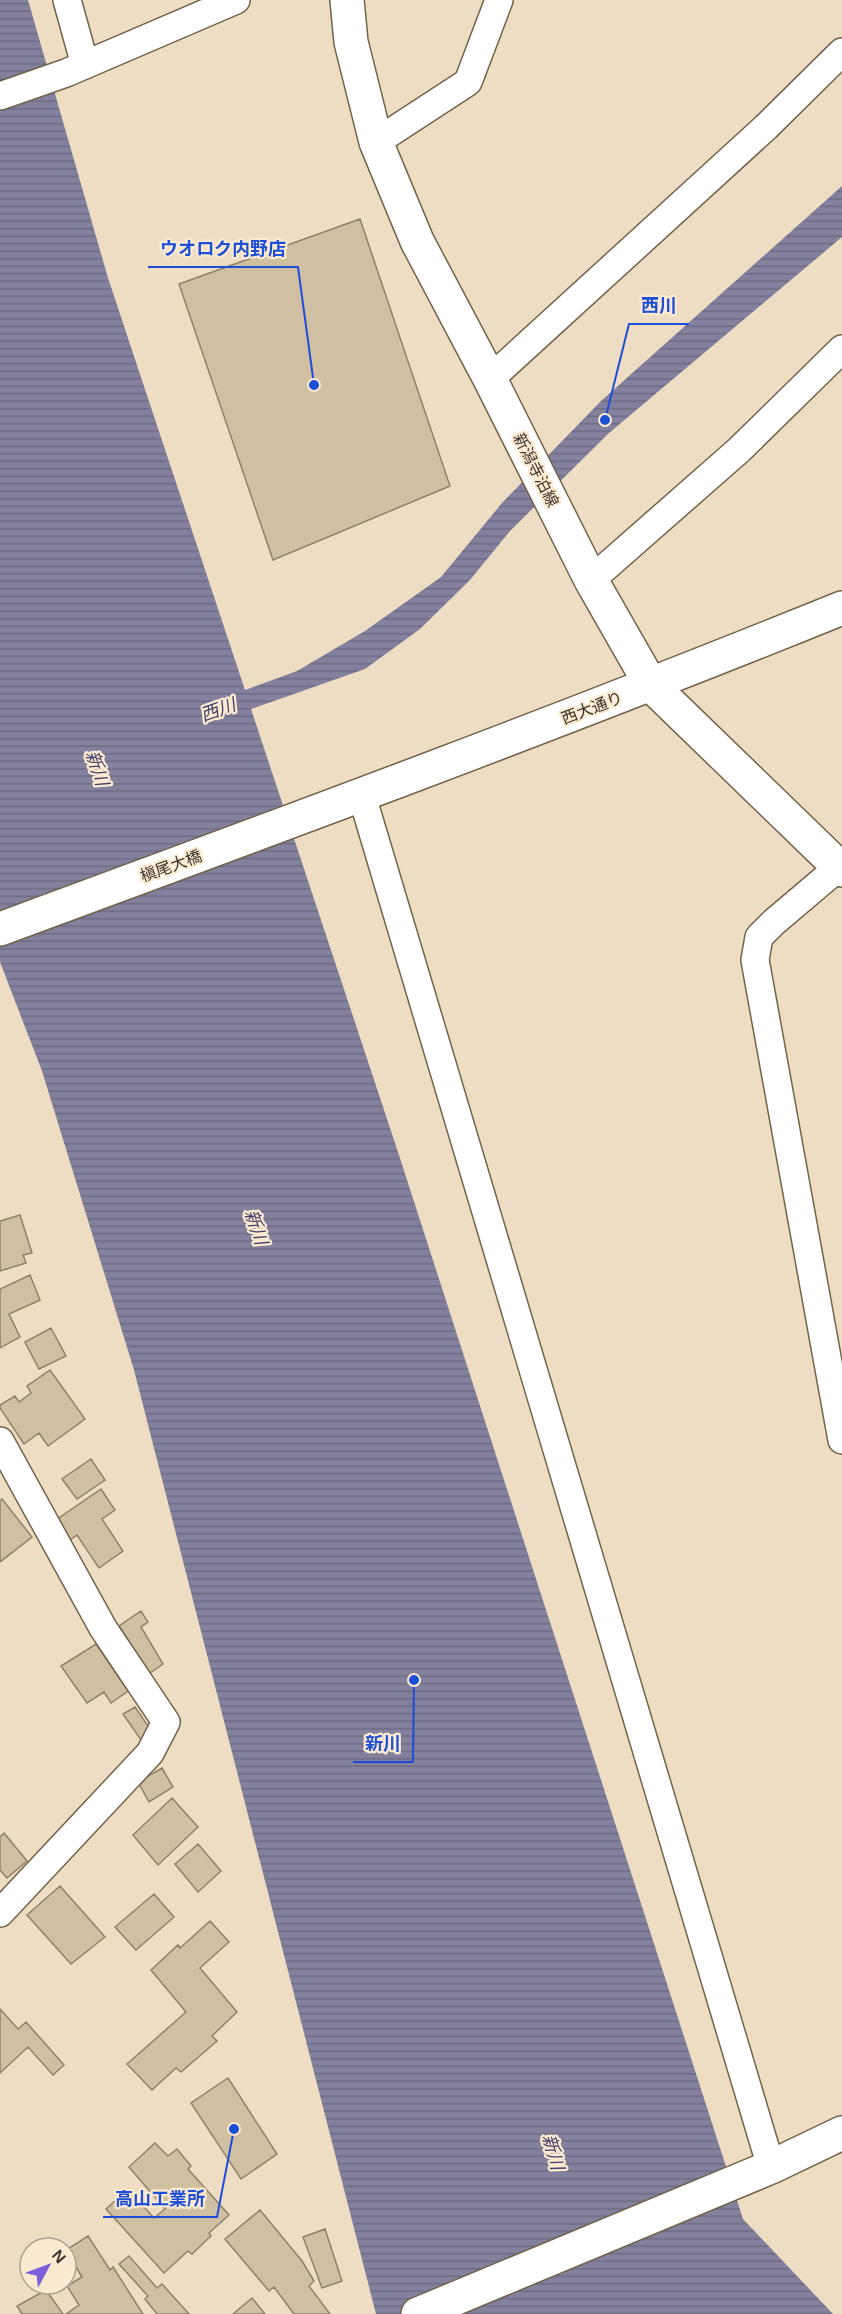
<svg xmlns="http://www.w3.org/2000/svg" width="842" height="2314" font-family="Helvetica,'Noto Sans JP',sans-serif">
<defs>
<pattern id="water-rules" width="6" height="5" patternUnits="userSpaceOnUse" patternTransform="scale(1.5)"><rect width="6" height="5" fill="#84819f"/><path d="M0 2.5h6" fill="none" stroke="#6d6a82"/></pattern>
</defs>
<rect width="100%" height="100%" fill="#eeddc3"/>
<path fill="url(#water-rules)" d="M0 0H28L108 278 245 690 297 671 365 631 441 577 502 503 601 401 842 186V237L609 433 510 531 470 580 420 629 365 669 251 709 397 1149 743 2219 833 2314H376L134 1370 42 1071 0 962Z"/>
<path fill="#d1bfa2" stroke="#908169" stroke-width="1.5" d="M360 219 450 486 273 560 179 284Z
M20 1215 32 1253 23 1255 26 1263 0 1271V1221Z
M30 1275 40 1300 9 1314 20 1337 0 1348V1289Z
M51 1328 66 1356 39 1369 25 1342Z
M50 1370 85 1419 48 1446 39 1433 24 1444 0 1408V1405L15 1396 19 1402 31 1393 27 1386Z
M91 1459 105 1480 77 1499 62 1479Z
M101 1489 115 1510 102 1519 123 1551 99 1568 77 1535 70 1540 56 1520Z
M2 1499 32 1537 0 1562V1500Z
M141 1611 148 1622 141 1627 163 1664 150 1673 119 1626Z
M96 1644 128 1691 111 1703 104 1692 87 1703 61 1666Z
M135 1707 152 1732 141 1740 123 1714Z
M162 1768 173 1787 149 1802 138 1782Z
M172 1798 198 1827 158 1865 133 1835Z
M4 1833 27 1861 7 1878 0 1870V1837Z
M198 1844 221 1871 198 1892 175 1864Z
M60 1886 105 1937 71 1964 27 1915Z
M154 1894 174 1917 136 1950 115 1927Z
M210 1921 229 1942 200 1968 237 2012 212 2036 217 2041 181 2072 176 2068 152 2090 127 2064 186 2012 151 1970 178 1945 180 1948Z
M0 2009 18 2029 26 2022 64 2065 53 2075 28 2047 0 2073Z
M228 2078 277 2154 241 2179 191 2103Z
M155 2143 168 2156 177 2149 191 2166 188 2169 229 2215 209 2233 211 2236 192 2254 188 2251 164 2273 106 2209 128 2189 154 2218 165 2209 129 2167Z
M260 2210 302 2261 314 2281 309 2286 330 2314H294L274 2287 269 2291 225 2239Z
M325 2229 342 2281 322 2288 303 2237Z
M88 2236 110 2270 113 2267 143 2314H66L79 2305 67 2286 82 2277 66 2250Z
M129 2256 157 2288 162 2284 189 2314H157L145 2299 148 2296 119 2264Z
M46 2290 63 2314H22L17 2306Z
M252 2298 265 2314H233Z"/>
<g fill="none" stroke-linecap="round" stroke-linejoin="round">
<g stroke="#72634c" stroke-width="30">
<path id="street" d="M67 0 85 65
M0 96 66 73 236 0
M376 142 468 82 499 0
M490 379 766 127 842 52
M591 580 739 450 842 349
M362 796 771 2167
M839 867 774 922 759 937 755 960 842 1440
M0 1441 103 1628 166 1722 150 1753 0 1913"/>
</g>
<g stroke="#72634c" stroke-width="36">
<path id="secondary" d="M0 929C282 825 563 721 842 608
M418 2314 771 2167 842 2133"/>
</g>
<g stroke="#72634c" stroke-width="36">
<path id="primary" d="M347 0 351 42 376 142 417 241 490 379 591 580 651 685 842 870"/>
</g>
<use href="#street" stroke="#fff" stroke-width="27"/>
<use href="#secondary" stroke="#fff" stroke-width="33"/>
<use href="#primary" stroke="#fff" stroke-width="33"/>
</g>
<g text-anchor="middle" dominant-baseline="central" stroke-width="4.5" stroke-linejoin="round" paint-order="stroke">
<g font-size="16" fill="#3d362c" stroke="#fbead0">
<text transform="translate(536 470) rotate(63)">新潟寺泊線</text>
<text transform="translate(592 708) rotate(-21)">西大通り</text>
<text transform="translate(171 866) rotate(-20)">槇尾大橋</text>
</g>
<g font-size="18" font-style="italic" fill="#47416e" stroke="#fbead0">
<text transform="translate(218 710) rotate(-20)">西川</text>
<text transform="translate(97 768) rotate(71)">新川</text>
<text transform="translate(256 1227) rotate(71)">新川</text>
<text transform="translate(553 2152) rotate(74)">新川</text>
</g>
</g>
<path fill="none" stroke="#1d4ed8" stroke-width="2" d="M314 385L298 267H148M605 420L629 324H689M414 1680L413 1762H353M234 2129L217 2217H103"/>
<g fill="#1d4ed8" stroke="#fbead0" stroke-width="2">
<circle cx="314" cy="385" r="6"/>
<circle cx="605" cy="420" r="6"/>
<circle cx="414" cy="1680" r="6"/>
<circle cx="234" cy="2129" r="6"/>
</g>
<g font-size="18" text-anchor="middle" font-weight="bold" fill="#1d4ed8" stroke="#fbead0" stroke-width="4.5" stroke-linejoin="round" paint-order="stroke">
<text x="223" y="255">ウオロク内野店</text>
<text x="659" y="312">西川</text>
<text x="383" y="1750">新川</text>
<text x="160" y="2205">高山工業所</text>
</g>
<g transform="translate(48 2266) rotate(49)"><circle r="28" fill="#fbead0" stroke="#afa28e" stroke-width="1.5"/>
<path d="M0-4.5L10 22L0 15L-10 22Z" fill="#7960da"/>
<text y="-9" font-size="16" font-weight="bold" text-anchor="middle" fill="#3d362c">N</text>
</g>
</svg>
